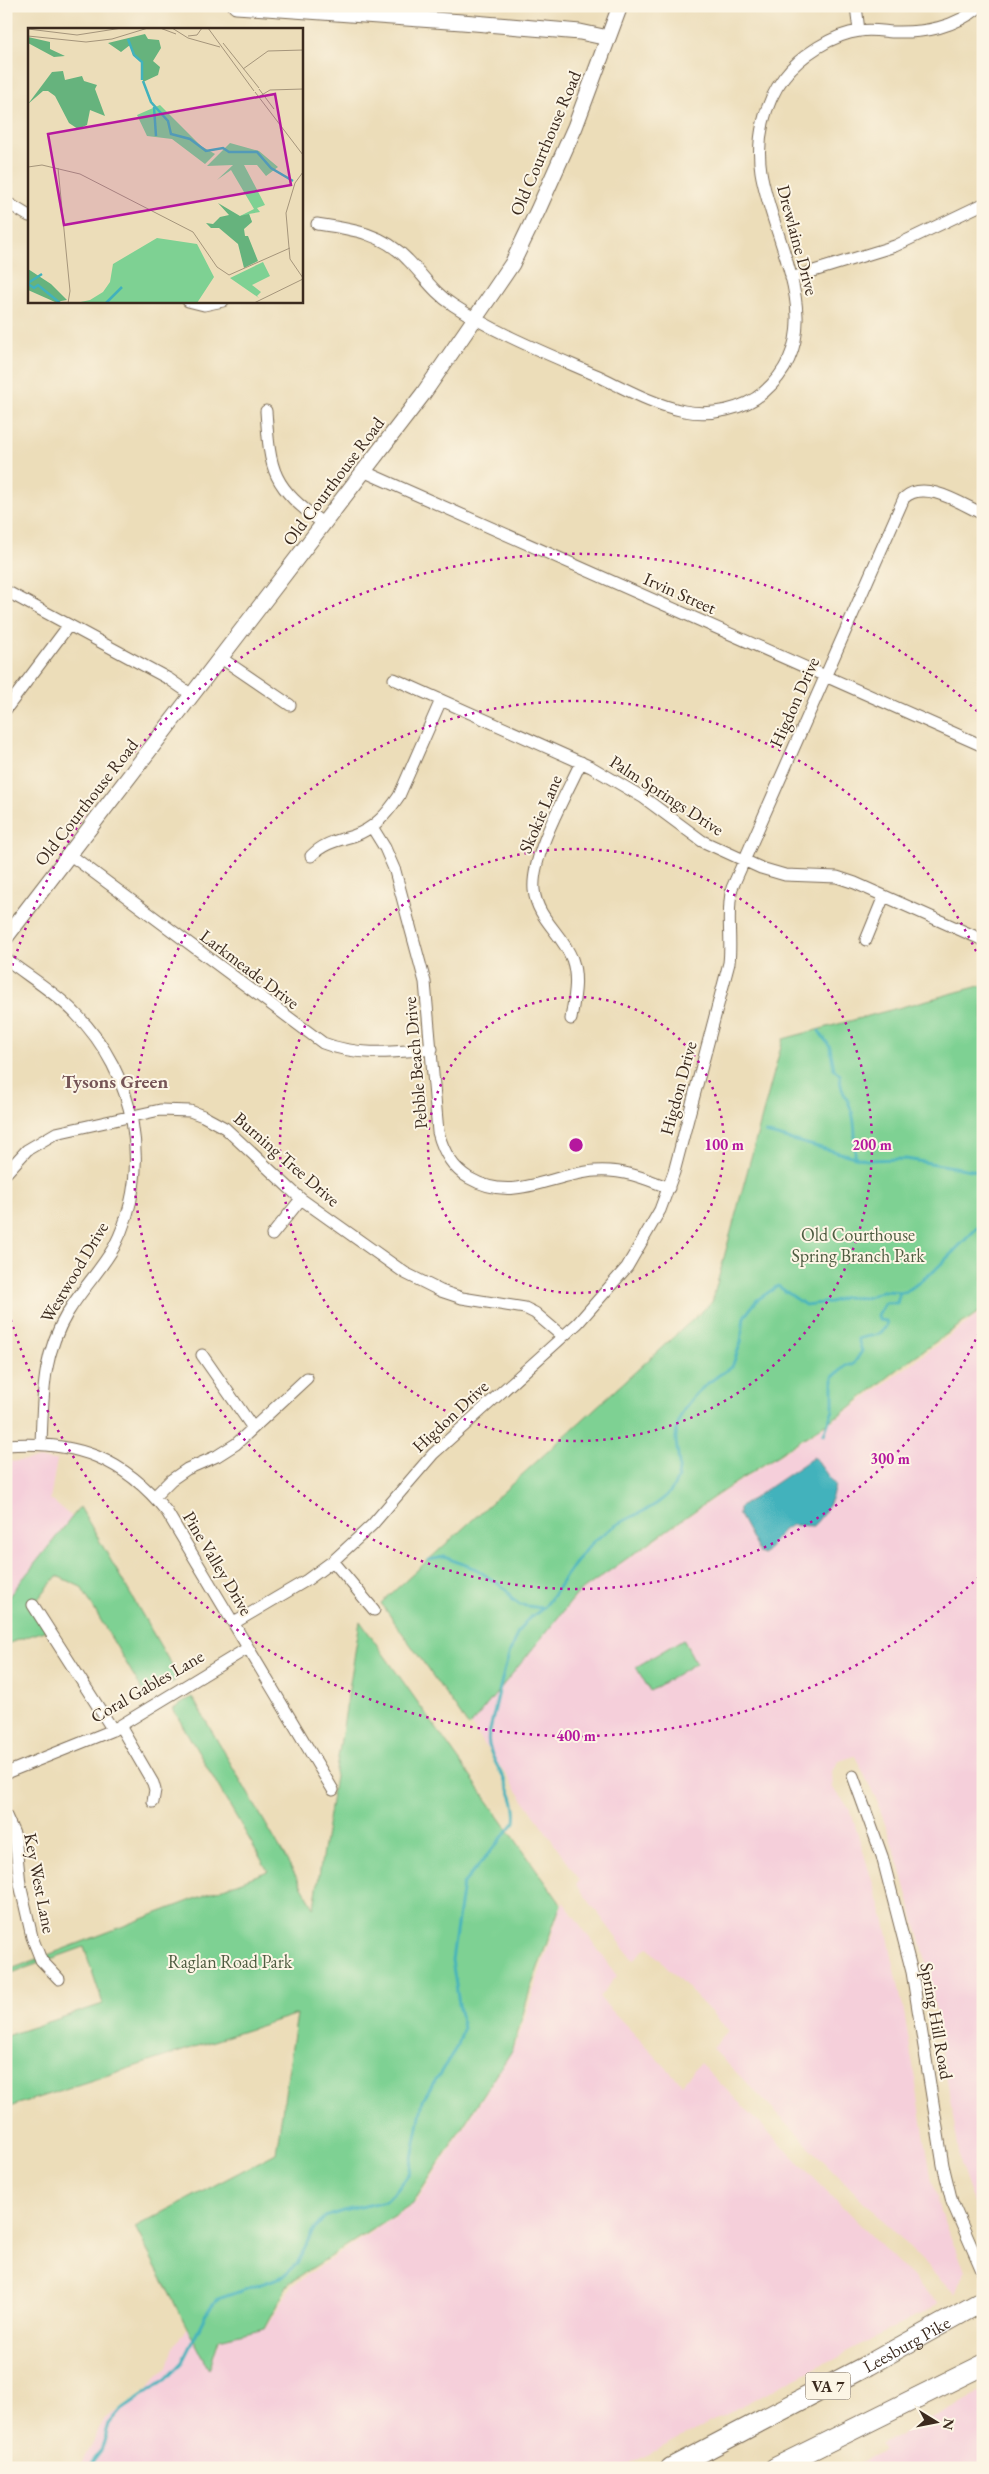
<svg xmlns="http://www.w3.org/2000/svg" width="989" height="2474" font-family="'EB Garamond',serif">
<rect width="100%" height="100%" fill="#fcf5e5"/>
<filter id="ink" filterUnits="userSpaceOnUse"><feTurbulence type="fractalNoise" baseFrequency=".02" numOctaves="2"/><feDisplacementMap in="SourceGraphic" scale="10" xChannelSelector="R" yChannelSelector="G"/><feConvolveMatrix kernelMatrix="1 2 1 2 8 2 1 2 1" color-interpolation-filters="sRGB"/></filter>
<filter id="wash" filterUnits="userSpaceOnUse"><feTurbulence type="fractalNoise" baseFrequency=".0096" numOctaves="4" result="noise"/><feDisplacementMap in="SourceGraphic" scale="20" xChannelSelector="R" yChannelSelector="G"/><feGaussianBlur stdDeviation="1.12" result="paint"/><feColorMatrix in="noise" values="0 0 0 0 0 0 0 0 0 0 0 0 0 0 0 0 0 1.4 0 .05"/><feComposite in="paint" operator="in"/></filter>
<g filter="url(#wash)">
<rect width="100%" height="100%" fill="#ecddb9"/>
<path fill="#f5cfda" d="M983 1311V2229L961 2165 929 1972 900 1867 877 1801 855 1756 839 1761 832 1771 833 1788 850 1809 885 1922 905 2017 931 2176 945 2225 965 2270 955 2294 712 2048 729 2031 648 1947 633 1960 576 1884 580 1880 470 1724 579 1593 716 1497 850 1409Z
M40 1459 57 1460 50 1499 72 1517 6 1600V1462Z
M563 1901 617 1976 599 1997 682 2084 700 2063 939 2304 622 2468H80L105 2418 143 2397 157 2375 168 2368 174 2346 188 2326 210 2369 220 2339 266 2328 292 2285 416 2202 515 2047Z
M983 2392V2468H850L884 2450 880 2445Z"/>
<path fill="#7ed193" stroke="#5c7e58" d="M983 985V1309L911 1359 848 1409 714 1497 578 1593 469 1727 381 1603 712 1302 783 1039Z
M80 1507 179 1678 147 1698 81 1587 57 1576 33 1605 47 1630 12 1642 6 1647V1600Z
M360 1621 561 1904 530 1990 513 2049 413 2203 289 2283 265 2328 219 2339 209 2370 135 2227 276 2153 297 2014 6 2108V2036L103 2004 84 1947 6 1975V1971L268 1871 173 1709 192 1697 314 1907Z
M683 1639 696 1663 650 1691 636 1667Z"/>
<path fill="#42b2bc" stroke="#3e6e6d" d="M814 1457 835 1485C832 1501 824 1515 813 1526L792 1525 783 1530 764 1554 759 1552 739 1515V1508Z"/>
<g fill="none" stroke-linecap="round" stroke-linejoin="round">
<path stroke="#42b2bc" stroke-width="3" d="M819 1031 830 1047 834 1069 840 1075C840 1092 846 1094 851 1109 856 1124 855 1141 855 1157
M766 1133 866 1160 906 1159 983 1172
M824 1434 833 1410V1377L847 1365H853L862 1351 858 1339C871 1334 880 1339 887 1324L886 1321 879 1320 878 1315 885 1303H897L900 1292
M429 1560 444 1557 476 1569 506 1589 512 1599 520 1605 542 1608
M88 2468 101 2451 109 2424 122 2409 166 2379 182 2362 206 2314 218 2299 284 2276 297 2264 312 2232 325 2217 343 2211 386 2201 397 2190 409 2174 423 2100 458 2045 463 2029 452 1960 463 1884 515 1822C520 1789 483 1757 489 1734 496 1706 507 1647 522 1626 527 1618 535 1615 542 1609 547 1605 552 1597 556 1591 568 1573 580 1552 598 1538 605 1533 612 1527 620 1523 637 1513 661 1506 673 1488 683 1472 678 1459 676 1441 674 1406 706 1382 732 1367L741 1342 744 1317 757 1300 778 1286 805 1305 830 1302 845 1297 866 1298 882 1291 906 1292 934 1271 983 1222"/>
</g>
</g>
<g filter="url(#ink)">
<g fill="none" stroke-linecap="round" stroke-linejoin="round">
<g stroke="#796954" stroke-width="13">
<path id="minor" d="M856 6 859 31
M6 202 29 216
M317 224C351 229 383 233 408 260 423 275 434 293 453 305 497 334 548 354 596 375 624 388 654 405 684 411 711 416 743 410 764 392 834 331 773 244 761 172 756 139 764 104 784 77 800 56 833 34 860 31 870 29 881 31 892 32 925 33 954 28 981 6
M791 278 895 246 983 204
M188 301 204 305 223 301
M266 411C270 473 272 486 324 524
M363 471 983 746
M6 591 169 679 192 695
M221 658 290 705
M394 679 591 767 644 798 702 841 761 868 785 875 837 877 855 883 983 940
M6 709 69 625
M372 827 385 848 395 871 425 982 438 1132C443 1151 452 1168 469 1178 514 1204 550 1174 595 1171 622 1169 645 1178 669 1188
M69 854 323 1043C359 1057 394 1052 432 1049
M311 856C324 843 336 841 353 836 374 829 387 814 399 796L441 700
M866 940 884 896
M6 959C29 977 55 992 75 1013 136 1074 154 1169 114 1247 101 1270 82 1289 68 1312 42 1355 43 1395 41 1444
M571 1019C574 999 579 979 572 959 562 933 537 919 534 890 531 855 566 795 581 762
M6 1173 27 1150 56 1133 160 1110 190 1111 203 1116 225 1128 301 1199 405 1273 441 1291 462 1298 525 1308 535 1313 562 1336
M272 1235 301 1199
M202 1355 253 1428
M6 1445C75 1440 124 1458 167 1512L333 1790
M155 1496 171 1480 187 1469 217 1456 236 1444 307 1378
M333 1561 374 1610
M33 1605 113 1730
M234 1623 307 1580 333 1561 372 1525 433 1454 578 1323 627 1267 660 1210 674 1172 729 963C732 938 726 913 732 888L904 498C925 479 961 504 983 514
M120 1726 153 1783 155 1790 153 1802
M6 1773 113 1730 248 1648
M853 1776 882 1856 912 1972 943 2165 952 2202 983 2273
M6 1816 15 1836 20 1884 32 1937 41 1960 59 1979"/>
</g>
<g stroke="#796954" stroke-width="17">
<path id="tertiary" d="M236 6 462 22 580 32 608 38
M6 937 423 394 491 295 512 264 538 210 575 127 620 6"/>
</g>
<g stroke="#796954" stroke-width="22">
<g id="trunk">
<path id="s1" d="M671 2468 868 2365 983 2301"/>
<path d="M775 2468 983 2365"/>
</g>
</g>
<use href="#minor" stroke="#fff" stroke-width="11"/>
<use href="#tertiary" stroke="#fff" stroke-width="15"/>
<use href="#trunk" stroke="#fff" stroke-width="20"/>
</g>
</g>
<g fill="none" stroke="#b5179e" stroke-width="2.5" stroke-dasharray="2.5 5">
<circle cx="576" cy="1145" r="148"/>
<circle cx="576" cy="1145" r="296"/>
<path d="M982 1326A444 444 0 1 1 982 964"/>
<path d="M979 1577A591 591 0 0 1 6 1303M6 987A591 591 0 0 1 979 713"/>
</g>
<g text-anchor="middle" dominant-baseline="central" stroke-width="4" stroke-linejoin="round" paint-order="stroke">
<rect fill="#fcf5e5" stroke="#75675a" stroke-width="1" x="805.5" y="2372.5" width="45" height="27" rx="4"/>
<g font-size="16" font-weight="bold" fill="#3b2a1e">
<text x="828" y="2386">VA 7</text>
</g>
<g font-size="18" fill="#3b2a1e" stroke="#fcf5e5">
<text transform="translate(545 143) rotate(-67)">Old Courthouse Road</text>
<text transform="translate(798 240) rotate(75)">Drewlaine Drive</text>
<text transform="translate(333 481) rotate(-53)">Old Courthouse Road</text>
<text transform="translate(680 593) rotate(24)">Irvin Street</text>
<text transform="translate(794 702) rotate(-66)">Higdon Drive</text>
<text transform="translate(667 795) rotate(33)">Palm Springs Drive</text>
<text transform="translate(86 802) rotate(-52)">Old Courthouse Road</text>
<text transform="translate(540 814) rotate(-67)">Skokie Lane</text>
<text transform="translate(250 969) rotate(37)">Larkmeade Drive</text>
<text transform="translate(415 1063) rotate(-95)">Pebble Beach Drive</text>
<text transform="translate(678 1088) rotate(-75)">Higdon Drive</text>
<text transform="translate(287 1159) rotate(41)">Burning Tree Drive</text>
<text transform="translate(74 1272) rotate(-59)">Westwood Drive</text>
<text transform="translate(450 1416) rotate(-43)">Higdon Drive</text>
<text transform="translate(218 1563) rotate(59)">Pine Valley Drive</text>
<text transform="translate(147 1686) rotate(-30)">Coral Gables Lane</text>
<text transform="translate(40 1883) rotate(79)">Key West Lane</text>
<text transform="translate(937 2021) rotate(80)">Spring Hill Road</text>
<text stroke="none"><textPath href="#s1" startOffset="266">Leesburg Pike</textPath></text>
</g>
<g font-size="18" fill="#4f5c41" stroke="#fcf5e5">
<text x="858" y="1234">Old Courthouse<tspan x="858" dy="21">Spring Branch Park</tspan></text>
<text x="230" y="1961">Raglan Road Park</text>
</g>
<g font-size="19" font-weight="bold" fill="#765557" stroke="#fcf5e5">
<text x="115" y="1081">Tysons Green</text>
</g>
</g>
<g transform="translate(28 28)">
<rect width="275" height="275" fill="#ecddb9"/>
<path d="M132 77 173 118 187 126 177 136 144 111 119 108 109 87ZM202 115 231 123 250 139 238 148 229 137H216L237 177 229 180 232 184 221 186 224 194 212 188 226 181 203 142 189 152 205 137 179 138ZM129 210 169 216 186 249 169 275H48L62 272 75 264 82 254 85 236ZM235 234 242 248 224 257 233 264 229 268 231 270 202 250Z" fill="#7ed193"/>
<path d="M117 6 120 11 131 12 133 20 125 33 132 39 130 47 115 54 113 34 105 27 102 17 93 24 80 15ZM0 9 22 14V21L37 28 26 29 0 15ZM35 43 37 52 54 48 56 53 69 57 67 61 77 88 62 82 59 97 50 101 41 95 27 68 20 63H15L0 76 24 44ZM190 175 212 188 221 186 224 194 216 201 217 208H220L230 233 216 240 210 216 191 200H183L178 195 185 196 192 189 201 187ZM0 241 23 256 39 272 27 274 0 262Z" fill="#66b37d"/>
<path fill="none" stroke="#42b2bc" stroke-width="2.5" d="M100 11 106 27 114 34V52M115 53 123 74 140 93 143 106 162 111 178 123 195 120 201 124H229L243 140 265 153M126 79 128 108M0 255 14 246M0 256 6 260 10 257 32 275M78 275 94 259"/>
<path fill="none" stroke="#a5957b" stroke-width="1" d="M132 0 148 6M144 0 160 10 192 19M180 0 226 63M0 1 49 7 94 0M0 8 58 14 84 11 120 0M160 8 169 7 174 0M195 15 231 60M215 41 240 23 275 22M231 61 246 81M227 64 275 127M232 68 242 62 275 61M0 139 14 137 52 146 165 204 189 239 201 247 262 220M30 140 42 263 40 275M275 144 267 155 258 185 262 231 275 250M226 275 275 251"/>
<path fill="#b5179e" fill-opacity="0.15" stroke="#b5179e" stroke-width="2.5" d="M247 66 263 157 36 197 20 106Z"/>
<rect width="275" height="275" fill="none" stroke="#3b2a1e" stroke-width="2.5"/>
</g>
<circle cx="576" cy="1145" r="8" fill="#b5179e" stroke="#fcf5e5" stroke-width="2.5"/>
<g font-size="15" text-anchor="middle" font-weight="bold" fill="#b5179e" stroke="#fcf5e5" stroke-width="4" stroke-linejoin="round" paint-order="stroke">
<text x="724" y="1150">100 m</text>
<text x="872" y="1150">200 m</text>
<text x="890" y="1464">300 m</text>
<text x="576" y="1741">400 m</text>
</g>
<rect width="989" height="2474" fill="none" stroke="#fcf5e5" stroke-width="25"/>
<g transform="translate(936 2422) rotate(100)" stroke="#fcf5e5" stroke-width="4" paint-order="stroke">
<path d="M0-4L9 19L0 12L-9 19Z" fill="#3b2a1e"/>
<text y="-8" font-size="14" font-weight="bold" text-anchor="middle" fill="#3b2a1e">N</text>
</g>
</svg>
